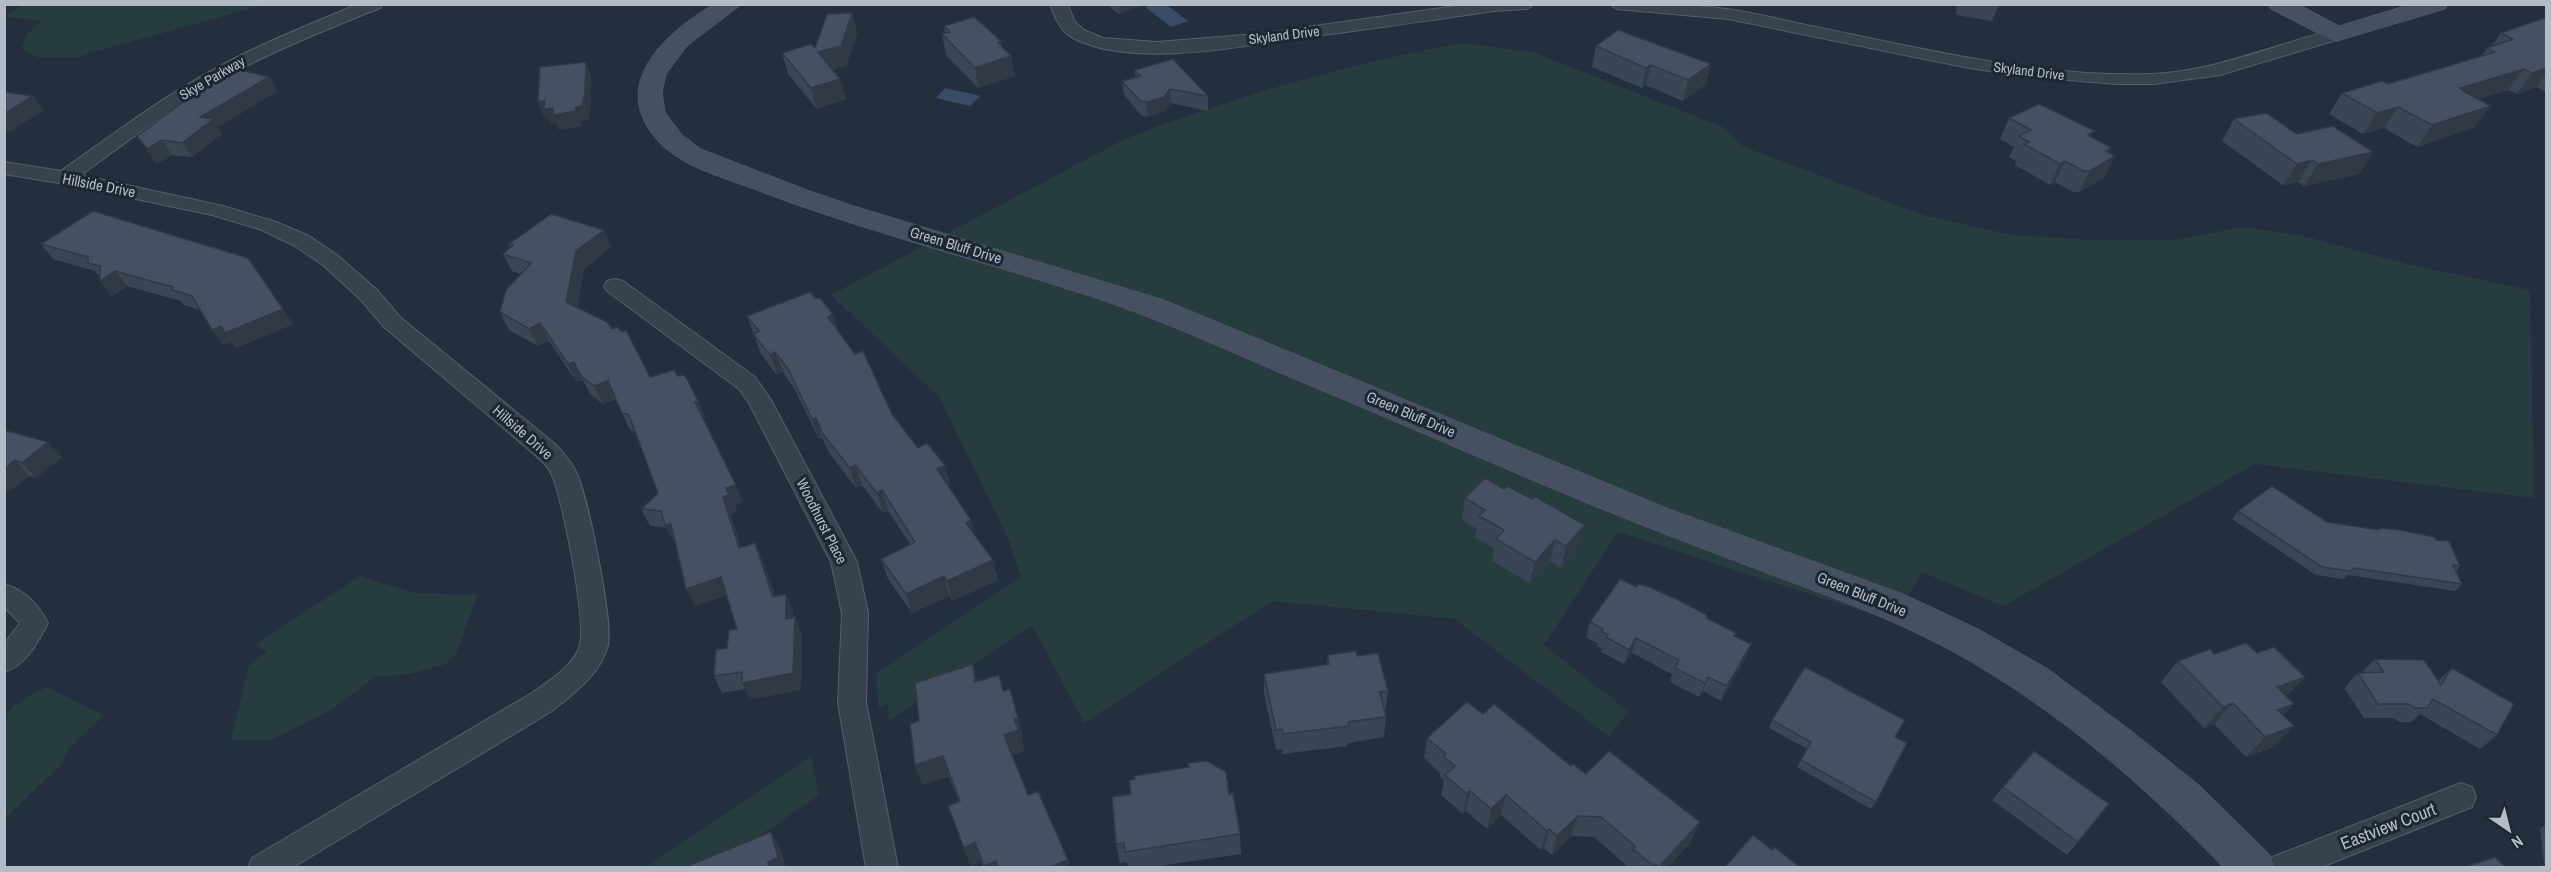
<svg xmlns="http://www.w3.org/2000/svg" width="2551" height="872" font-family="'Archivo Narrow',sans-serif">
<rect width="100%" height="100%" fill="#242f3e"/>
<path fill="#263c3f" d="M23 4 263 5 77 57 40 58 29 54 22 48 26 35 41 21 5 16Z
M1461 43 1533 52 1725 128 1742 146 1923 215 2012 235 2095 240H2176L2242 227 2300 235 2407 264 2530 290 2534 498 2255 464 2003 606 1922 572 1893 621 1618 532 1544 645 1629 712 1608 736 1455 619 1272 601 1084 723 1032 625 890 720 887 704 879 709 876 674 1021 577 1008 538 939 397 831 295 1123 140C1232 96 1346 65 1461 43Z
M360 576 415 593 478 595 455 656 446 664 410 674 375 677 331 710 272 740H231L249 665 267 651 255 645Z
M47 687 104 715 67 750 63 763 5 818V715L21 700Z
M811 756 819 795 714 867 645 868Z"/>
<path fill="#394c67" d="M1152 5H1167L1188 21 1171 27 1145 7Z
M945 88 980 96 970 106 936 98Z"/>
<g fill="none" stroke-linecap="round" stroke-linejoin="round">
<g stroke="#565f6c" stroke-width="2">
<path id="street" d="M358 4H382L380 8C328 29 275 50 225 77 174 105 128 141 81 175L223 206 276 222 309 236 337 255 377 290 400 317 555 444C564 453 572 462 577 474 588 499 613 620 608 645 601 674 573 694 552 711L292 868H248L252 858 532 693C547 682 576 665 580 644 586 619 563 500 552 475 549 467 541 460 534 454L384 327 361 300 323 265 295 246 262 230 212 215 65 184 4 174V162L61 171C111 136 159 99 213 70 259 44 309 25 358 4Z
M1050 4H1067L1075 22 1084 30 1103 38 1157 42 1257 34 1470 4H1535L1527 9 1494 11C1432 20 1370 29 1308 37 1243 46 1132 69 1073 38 1061 32 1054 16 1050 4Z
M1609 4C1648 4 1688 4 1727 9 1755 13 1783 20 1811 26 1921 48 2040 78 2152 74 2217 71 2275 44 2337 29L2343 30 2346 34 2343 38 2220 75 2154 84H2117L2020 76 1964 67 1728 19 1617 9Z
M615 279 623 281 755 377 771 400 857 562 868 613 866 702 898 868H866L838 702 842 613 831 562 749 403 739 389 607 291 604 286 607 281Z
M4 584C26 591 37 603 48 623 37 643 27 665 4 672V644L20 623 4 607Z
M2461 783 2472 787 2476 797 2472 807 2319 868H2266L2270 858Z"/>
</g>
<g stroke="#565f6c" stroke-width="1">
<path id="secondary" d="M714 4H742L687 46 666 74 662 93 665 112 682 135 701 149 807 190 857 207 1164 300 1669 509 1903 594 1978 629 2048 669 2134 733 2200 786 2269 854 2275 868H2224C2144 785 2055 708 1954 652 1892 618 1825 595 1759 570 1687 543 1615 515 1544 485 1455 447 1367 409 1278 372 1216 345 1154 317 1090 296 977 259 862 231 751 188 719 176 680 166 657 140 608 84 665 33 714 4Z
M2268 4H2298L2339 26 2411 4H2448L2445 9 2337 41 2329 39 2271 9Z"/>
</g>
<use href="#street" fill="#38414e" fill-rule="evenodd"/>
<use href="#secondary" fill="#465061" fill-rule="evenodd"/>
</g>
<path fill="#3b4654" d="M1106 4H1146L1119 14Z
M1957 4H1999L1992 21 1956 15Z
M852 13 857 34 846 66 833 70 846 99 817 109 788 74 782 53 815 48Z
M2547 19V91H2545L2536 87 2517 94 2508 90 2478 99 2475 127 2417 147 2384 128 2363 134 2329 114 2342 93 2388 84 2482 56 2487 48 2491 47 2501 33Z
M944 26 1001 41 1002 46 1015 76 978 88 946 55 942 34 945 33Z
M1596 46 1711 64 1705 85 1683 101 1646 85 1642 88 1592 67Z
M1135 70 1208 96V111L1171 103 1165 111 1148 117 1141 115 1124 95 1122 81 1135 77Z
M269 77 277 91 218 127 222 134 192 157 172 155 157 164 137 136Z
M2009 118 2092 137 2112 148 2109 153 2104 178 2079 192H2073L2055 182 2050 185 2015 165 2016 161 2009 157 2014 147 2000 139Z
M2234 119 2297 134 2373 152 2359 174 2304 186 2298 182 2283 185 2222 141Z
M93 211 293 324 236 348 231 342 223 345 212 330 200 310 184 305 181 301 127 286 112 296 100 281V278L95 271 53 259 41 244Z
M604 230 611 247 584 269 577 307 650 377 677 376 698 401 705 418 703 419 743 502 734 506 737 512 731 514 741 547 755 543 763 560 775 596 786 594 793 611V618L802 634 801 690 750 699 745 689 722 693 714 676 737 629 727 595 695 606 675 542H674L667 528 650 526 641 509 658 493 635 432 630 430 616 399 603 404 590 394 583 380 576 381 549 341 538 346 509 330 500 312 520 274 512 271 503 254 510 248 509 244Z
M815 298 833 314 838 331 892 414 918 448 945 465 950 485 948 486 975 535 993 560 998 580 952 601 949 596 912 613 888 579 881 559 910 544 888 511 883 513 862 485 856 488 830 454 822 438 819 439 795 390 783 372 777 375 761 354 747 316Z
M4 430 62 457 36 478 29 476 4 495Z
M1465 498 1580 547 1561 568 1550 561 1530 583 1492 561 1494 549 1475 537 1477 529 1462 520Z
M2238 511 2327 522 2378 530 2380 528 2436 540 2460 566 2456 571 2462 584 2455 591 2348 575 2343 579 2316 575 2232 519Z
M1706 618 1734 636 1751 644 1745 659 1721 701 1703 691 1699 697 1670 682 1672 674 1632 653 1624 664 1601 652 1602 649 1597 646 1598 644 1586 637 1590 622Z
M2257 653 2305 677 2286 696 2294 704 2283 715 2294 726 2274 747 2246 757 2214 724 2204 728 2161 682 2178 661 2214 654Z
M1328 655 1357 656 1388 691 1385 712 1386 717 1384 737 1348 743 1347 746 1282 754V749L1276 750 1264 694V674L1327 664Z
M2375 659 2438 681 2452 668 2497 735 2480 749 2420 714 2411 722H2400L2393 718H2364L2344 688 2358 673H2361Z
M973 664 977 681 1003 691 1018 718 1023 738 1021 739 1024 751 1012 755 1028 795 1070 867H983L981 862 971 867 948 806 959 802 949 776 922 785 919 721Z
M1483 714 1586 774 1691 842 1668 867H1625L1626 865 1594 837 1571 836 1552 855 1544 848 1541 850 1501 815 1487 829 1466 811 1463 814 1441 795 1444 780 1440 777V773L1424 758 1427 738Z
M1772 720 1895 737 1876 802 1871 809 1797 767 1807 749 1769 728Z
M2003 787 2078 842 2067 855 1992 800Z
M1229 794 1240 834 1241 854 1152 867H1128L1127 862 1120 863 1116 844Z
M2547 823V867L2544 865 2540 829Z"/>
<path fill="#303945" d="M1119 4H1146L1119 14Z
M852 13 857 34 846 66 824 73 818 52Z
M1001 41 1004 58 1011 56 1015 76 978 88 975 68 998 42Z
M586 62 591 76V106L588 120 582 121V126L559 130 556 123 550 124 547 116 544 117 538 102 545 101 553 108 576 107Z
M1711 64 1705 85 1683 101 1688 80Z
M1651 65 1646 85 1642 88 1646 68Z
M2547 68V73L2536 87 2517 94 2532 73Z
M2524 69 2508 90 2453 107 2460 88Z
M269 77 277 91 218 127 222 134 192 157 182 143 200 117Z
M840 79 846 99 817 109 811 88Z
M1170 89 1171 103 1165 111 1148 117 1147 102Z
M33 96 44 110 8 133 4 129V114Z
M2491 106 2475 127 2417 147 2432 125Z
M2398 107 2384 128 2363 134 2377 113Z
M162 140 172 155 157 164 147 149Z
M2112 148 2105 163 2115 156 2104 178 2079 192 2090 171 2106 151Z
M2373 152 2359 174 2304 186 2318 164Z
M2312 160 2298 182 2283 185 2297 164Z
M2065 161 2055 182 2050 185 2060 164Z
M604 230 611 247 584 269 574 319 566 302 576 251Z
M115 271 127 286 112 296 100 281Z
M283 309 293 324 236 348 231 342 223 345 212 330 221 326Z
M833 314 839 334 828 317Z
M540 323 549 341 538 346 529 329Z
M775 352 783 372 777 375 770 355Z
M574 362 583 379 576 381 568 364Z
M608 381 616 398 603 404 594 386Z
M698 401 705 418 702 420 695 402Z
M816 418 822 438 819 439 812 419Z
M48 442 62 457 36 478 22 463Z
M15 460 29 476 4 495V469Z
M855 465 862 485 856 488 850 468Z
M945 465 950 485 942 490 937 469Z
M736 485 743 502 734 506 737 512 731 514 746 565 739 548 723 497 726 488Z
M882 490 888 511 883 513 877 493Z
M971 520 976 541 966 523Z
M671 524 679 541 674 542 665 525Z
M1585 525 1580 547 1561 568 1566 546Z
M1555 540 1550 561 1530 583 1535 562Z
M755 543 763 560 780 614 773 597Z
M993 560 998 580 952 601 947 581Z
M944 576 949 596 912 613 906 594Z
M721 577 729 594 695 606 686 589Z
M786 594 793 611V636L786 619Z
M795 617 802 634 801 690 750 699 742 683Z
M1636 638 1632 653 1624 664 1629 650Z
M1751 644 1745 659 1721 701 1727 686Z
M973 664 978 685 975 682Z
M1708 677 1703 691 1699 697 1705 683Z
M2305 677 2285 698 2277 687Z
M2233 703 2214 724 2204 728 2223 707Z
M2294 704 2274 725 2258 731 2278 710Z
M1018 718 1023 738 1021 739 1024 751 1010 756 1004 735 1014 719Z
M2294 726 2274 747 2246 757 2265 737Z
M943 756 949 776 922 785 915 765Z
M1470 791 1466 811 1463 814 1467 794Z
M1506 795 1501 815 1487 829 1491 809Z
M1578 816 1571 836 1552 855 1557 836Z
M1700 822 1691 842 1668 867H1659Z
M1549 829 1544 848 1541 850 1547 831Z
M771 832 782 852 786 867H769L768 862Z
M975 842 981 862 971 867 964 848Z
M1068 860 1070 867H1050Z
M996 861 998 867H984V866Z"/>
<path fill="#455162" stroke="#303945" stroke-width="1.5" d="M852 13 841 46 818 52 840 79 811 88 782 53 811 44 815 48 827 14Z
M974 17 1001 41 998 42 1011 56 975 68 942 34 950 32 944 26Z
M2544 18 2547 19V68L2532 73 2524 69 2460 88 2465 91H2463L2491 106 2432 125 2398 107 2377 113 2342 93 2382 81 2388 84 2495 52 2487 48 2513 39 2501 33Z
M1618 30 1711 64 1688 80 1651 65 1646 68 1596 46Z
M1173 59 1208 96 1170 89 1164 97 1147 102 1140 101 1122 81 1140 76 1135 70Z
M586 62 585 92 582 106 576 107V111L553 115V108L544 109 545 101 538 102 540 67Z
M237 69 269 77 200 117 213 119 182 143 162 140 147 149 137 136 198 91Z
M4 92 33 96 4 114Z
M2039 104 2095 131 2088 135 2112 148 2106 151 2115 156 2090 171H2084L2065 161 2060 164 2024 144 2029 142 2019 136 2031 130 2009 118Z
M2266 113 2297 134 2333 126 2373 152 2318 164 2312 160 2297 164 2234 119Z
M93 211 248 258 283 309 225 333 221 326 212 330 192 296 173 290V287L115 271 100 281V266L88 263V257L41 244Z
M551 214 604 230 576 251 566 302 607 322 612 329 617 327 622 332 626 330 650 377 674 370 677 376 683 375 687 379 698 401 695 402 736 485 726 488 729 495 723 497 739 548 755 543 773 597 786 594V619L795 617 793 673 742 683V672L714 676 716 650 727 648 729 630 737 629 721 577 686 589 671 524 665 525 661 511 641 509 658 493 629 415 622 413 608 381 594 386 582 377 574 362 568 364 540 323 529 329 500 312 506 290 531 263 503 254 513 245 509 244Z
M810 292 815 298 821 299 833 314 828 317 855 354 863 351 892 414 918 448 927 443 945 465 937 469 971 520 966 523 993 560 947 581 944 576 906 594 881 559 915 542 882 490 877 493 855 465 850 468 823 434 816 418 812 419 788 369 775 352 770 355 753 334 759 331 747 316Z
M4 430 48 442 22 463 15 460 4 469Z
M1485 478 1504 489 1507 486 1532 499 1534 496 1585 525 1566 546 1555 540 1535 562 1496 539 1504 530 1479 516 1485 510 1465 498Z
M2272 486 2327 522 2379 530 2380 528 2400 530 2434 537 2436 540 2449 541 2460 566 2453 565 2462 584 2354 568 2350 571 2322 567 2238 511Z
M1620 579 1636 587 1638 584 1650 587 1678 600 1707 615 1706 618 1736 633 1734 636 1751 644 1727 686 1708 677 1705 683 1675 668 1679 660 1636 638 1629 650 1606 637 1608 635 1602 632 1603 629 1590 622Z
M2246 643 2257 653 2274 647 2305 677 2277 687 2294 704 2278 710 2294 726 2265 737 2233 703 2223 707 2178 661 2210 649 2214 654Z
M1356 651 1357 656 1378 653 1388 691 1380 692 1386 717 1348 722 1349 726 1283 734 1282 729 1276 730 1264 674 1329 664 1328 655Z
M2375 659 2424 660 2441 685 2452 668 2514 704 2497 735 2433 699 2427 708H2415L2409 704H2378L2358 673 2384 672Z
M973 664 975 682 999 675 1003 691 1010 689 1018 718 1014 719 1019 730 1004 735 1028 795 1038 791 1068 860 1050 867H998L996 861 984 866 975 842 964 848 948 806 960 801 943 756 915 765 910 724 919 721 915 683Z
M1805 667 1905 720 1895 737 1907 743 1876 802 1801 760 1811 742 1772 720Z
M1467 702 1483 714 1494 704 1571 766 1573 764 1586 774 1609 751 1700 822 1659 867 1656 864 1654 866 1633 849 1635 846 1601 817 1578 816 1557 836 1549 829 1547 831 1506 795 1491 809 1470 791 1467 794 1445 775 1455 766 1443 756 1446 754 1427 738Z
M2034 751 2109 804 2078 842 2003 787Z
M1207 761 1226 772 1229 794 1233 793 1240 834 1125 852 1124 843 1116 844 1112 797 1131 794 1129 780 1135 779 1134 776 1189 767 1188 763Z
M771 832 778 858 768 862 769 867H691L690 865Z
M1753 835 1772 850 1774 847 1800 867H1725Z
M2495 857 2505 867H2464Z
M2547 864V867H2537Z"/>
<g text-anchor="middle" dominant-baseline="central" stroke-width="6" stroke-linejoin="round" paint-order="stroke">
<g font-size="14" fill="#b4bcc9" stroke="#1d2633">
<text transform="translate(1284 35) rotate(-7)">Skyland Drive</text>
<text transform="translate(2029 71) rotate(7)">Skyland Drive</text>
<text transform="translate(212 78) rotate(-30)">Skye Parkway</text>
</g>
<g font-size="15" fill="#b4bcc9" stroke="#1d2633">
<text transform="translate(99 185) rotate(11)">Hillside Drive</text>
<text transform="translate(956 245) rotate(17)">Green Bluff Drive</text>
<text transform="translate(1411 414) rotate(23)">Green Bluff Drive</text>
<text transform="translate(523 432) rotate(41)">Hillside Drive</text>
<text transform="translate(822 521) rotate(63)">Woodhurst Place</text>
<text transform="translate(1862 594) rotate(22)">Green Bluff Drive</text>
</g>
<g font-size="18" fill="#b4bcc9" stroke="#1d2633">
<text transform="translate(2388 826) rotate(-21)">Eastview Court</text>
</g>
</g>
<rect width="2551" height="872" fill="none" stroke="#b4bcc9" stroke-width="12"/>
<g transform="translate(2509 830) rotate(145)" stroke="#1d2633" stroke-width="4.5" paint-order="stroke">
<path d="M0-4.5L10 22L0 15L-10 22Z" fill="#b4bcc9"/>
<text y="-9" font-size="16" font-weight="bold" text-anchor="middle" fill="#b4bcc9">N</text>
</g>
</svg>
